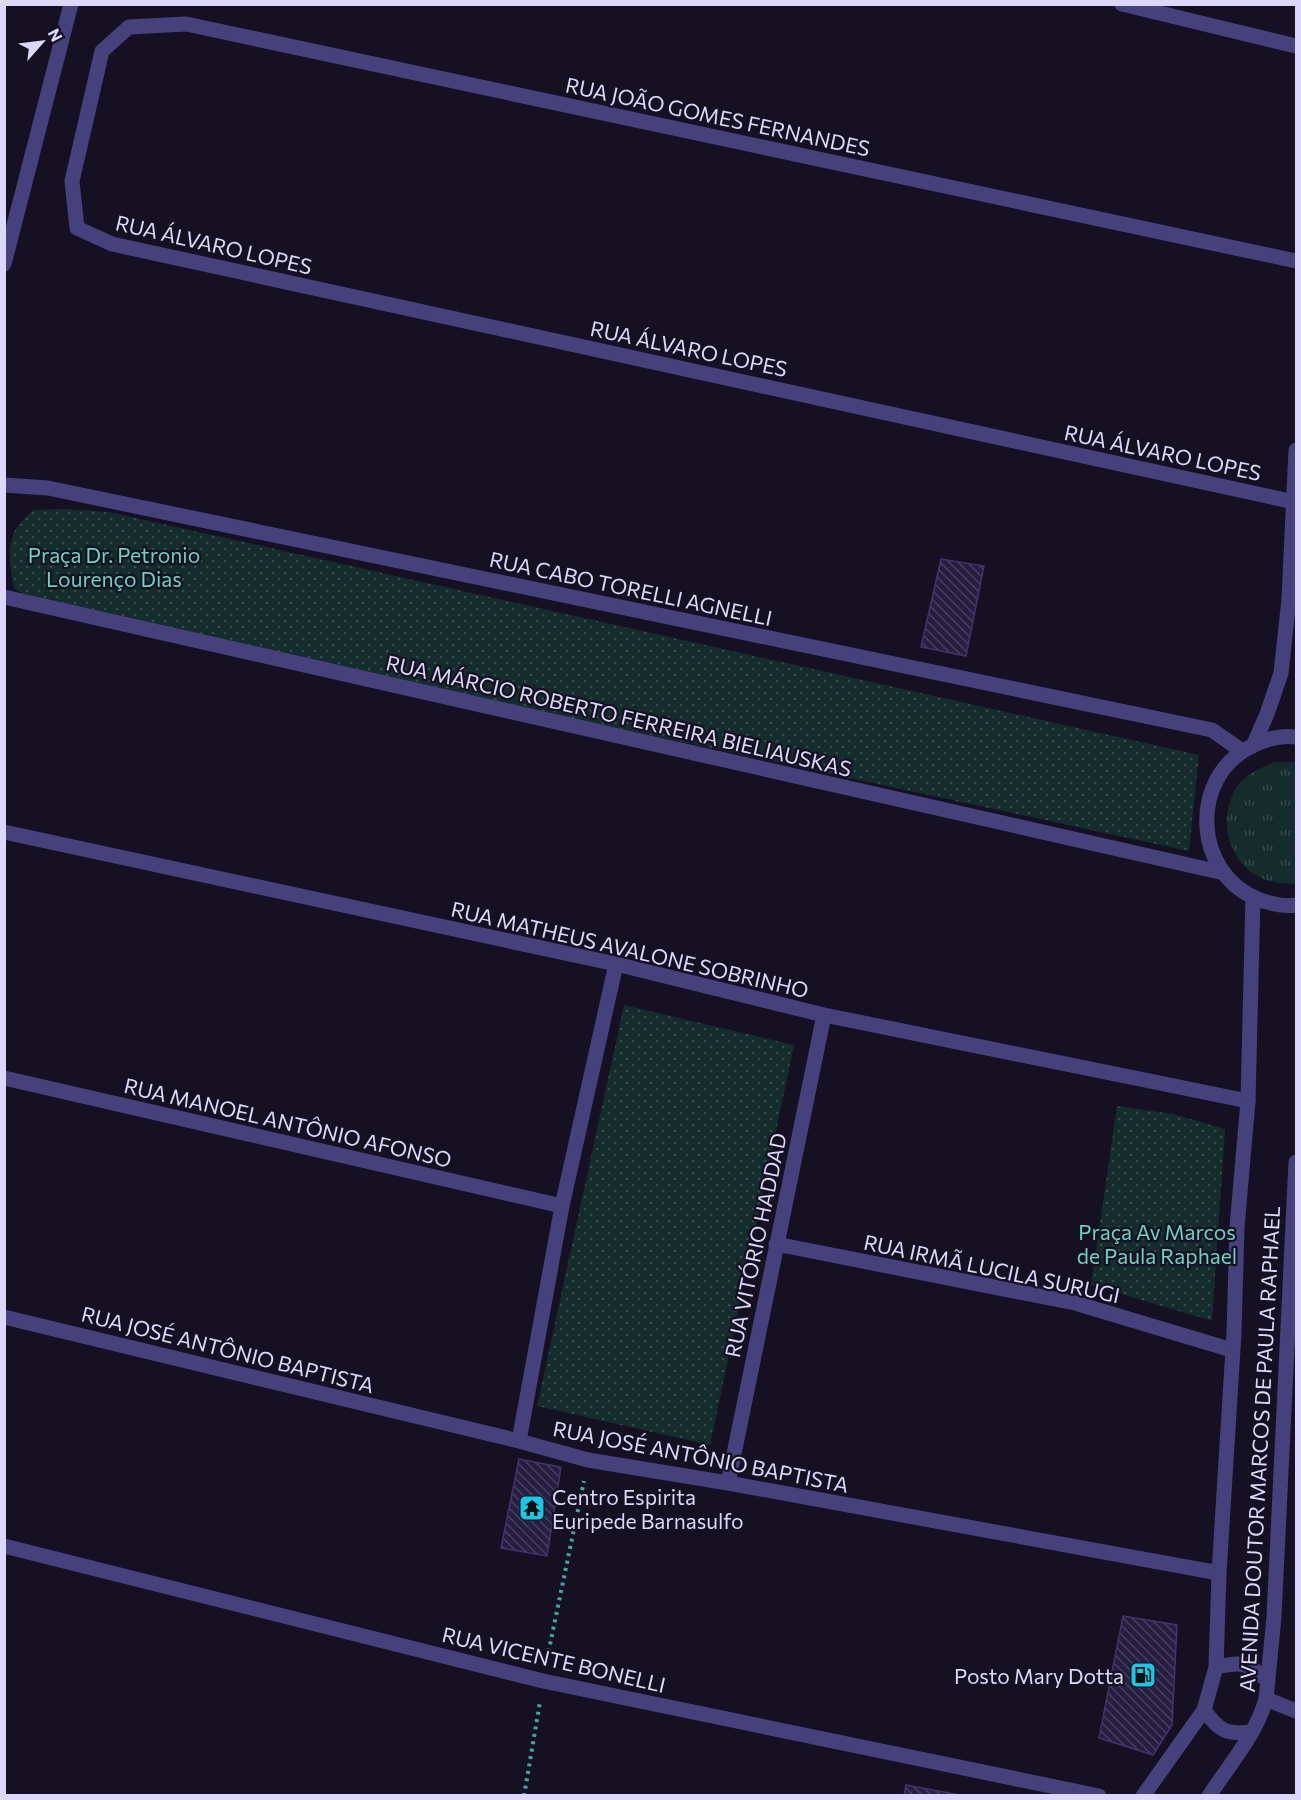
<svg xmlns="http://www.w3.org/2000/svg" width="1301" height="1800" font-family="Commissioner,sans-serif">
<defs>
<pattern id="grass-tufts" width="24" height="20" patternUnits="userSpaceOnUse" patternTransform="scale(1.5)"><rect width="24" height="20" fill="#142c2c"/><path d="M3 7l-1-3M5 7V3M7 7l1-3M15 17l-1-3M17 17v-4M19 17l1-3" fill="none" stroke="#364a4c"/></pattern>
<pattern id="park-dots" width="8" height="8" patternUnits="userSpaceOnUse" patternTransform="scale(1.5)"><rect width="8" height="8" fill="#142c2c"/><path d="M2 2h.1M6 6h.1" fill="none" stroke="#364a4c" stroke-width="1.8" stroke-linecap="round"/></pattern>
<pattern id="building-back-hatch" width="6" height="6" patternUnits="userSpaceOnUse" patternTransform="scale(1.5)"><rect width="6" height="6" fill="#271f42"/><path d="M-1 5l2 2M0 0l6 6M5-1l2 2" fill="none" stroke="#463f5e"/></pattern>
</defs>
<rect width="100%" height="100%" fill="#151123"/>
<path fill="url(#grass-tufts)" d="M1274 762H1296V884H1295C1282 883 1270 883 1259 877 1226 860 1217 813 1239 784 1248 773 1261 768 1274 762Z"/>
<path fill="url(#park-dots)" d="M65 509 109 512 1199 755 1189 851 36 603 14 588C10 568 5 540 20 523 24 518 29 514 34 510Z
M624 1005 794 1045 710 1445 537 1406Z
M1117 1106 1173 1114 1225 1129 1212 1321 1091 1285Z"/>
<path fill="url(#building-back-hatch)" stroke="#41336b" stroke-width="1.5" d="M941 559 984 566 966 656 921 647Z
M519 1459 561 1467 547 1556 501 1548Z
M1123 1616 1177 1625 1172 1725 1153 1755 1099 1738Z
M906 1785 965 1796H904Z"/>
<g fill="none" stroke-linecap="round" stroke-linejoin="round">
<path stroke="#3ca9a7" stroke-width="4" stroke-dasharray="3 4.5" stroke-linecap="butt" d="M547 1659 584 1481
M524 1796 540 1702"/>
<path stroke="#46417d" stroke-width="15" d="M1122 4 1296 46
M4 264 71 4
M1294 502 112 244 77 228 72 181 102 51 129 27 186 24 1296 261
M4 832 616 964 824 1015 1248 1101
M4 1078 562 1206
M776 1244 1075 1303 1232 1350
M4 1317 519 1441 588 1460 728 1483 1219 1573
M519 1441 562 1206 616 964
M728 1483 824 1015
M4 1546 543 1681 1099 1796
M1266 1699 1296 1711"/>
<path stroke="#46417d" stroke-width="15" d="M4 485 48 488 1212 730 1242 751
M4 597 1224 873
M1296 737C1281 735 1266 739 1252 746 1188 777 1193 875 1260 900 1272 904 1284 907 1296 905
M1253 746 1267 714 1281 673 1289 599 1296 450
M1216 1667C1245 1661 1246 1663 1268 1681
M1204 1710C1219 1731 1227 1735 1252 1732
M1143 1796 1204 1710 1216 1667 1219 1573 1234 1333 1237 1227 1248 1101 1253 897
M1209 1796C1229 1765 1256 1735 1266 1699L1274 1617 1296 1162"/>
</g>
<defs>
<g id="temple-square" transform="scale(1.35)"><rect x="-9" y="-9" width="18" height="18" rx="4" fill="#19c8e5" stroke="#151123"/><path d="M0-6L5-2H3V0L6.5 2.5H4V6H1.5V3h-3V6H-4V2.5H-6.5L-3 0V-2H-5Z" fill="#111"/></g>
<g id="fuel-square" transform="scale(1.35)"><rect x="-9" y="-9" width="18" height="18" rx="4" fill="#19c8e5" stroke="#151123"/><path d="M-5.5-6h7V0h2V4h1.3V-2.5L3-4.5l.8-.8L6-3V5H2.5V1h-1V6h-7ZM-4.2-4.7v3.2H.2V-4.7Z" fill="#111"/></g>
</defs>
<g fill-rule="evenodd">
<use href="#temple-square" x="532" y="1508"/>
<use href="#fuel-square" x="1143" y="1675"/>
</g>
<g text-anchor="middle" dominant-baseline="central" stroke-width="4.5" stroke-linejoin="round" paint-order="stroke">
<g font-size="21" fill="#dcd7fb" stroke="#151123">
<text transform="translate(718 116) rotate(12)">RUA JOÃO GOMES FERNANDES</text>
<text transform="translate(214 244) rotate(13)">RUA ÁLVARO LOPES</text>
<text transform="translate(689 348) rotate(12)">RUA ÁLVARO LOPES</text>
<text transform="translate(1163 452) rotate(12)">RUA ÁLVARO LOPES</text>
<text transform="translate(631 588) rotate(12)">RUA CABO TORELLI AGNELLI</text>
<text transform="translate(619 715) rotate(13)">RUA MÁRCIO ROBERTO FERREIRA BIELIAUSKAS</text>
<text transform="translate(630 949) rotate(13)">RUA MATHEUS AVALONE SOBRINHO</text>
<text transform="translate(288 1122) rotate(13)">RUA MANOEL ANTÔNIO AFONSO</text>
<text transform="translate(755 1245) rotate(-78)">RUA VITÓRIO HADDAD</text>
<text transform="translate(992 1268) rotate(12)">RUA IRMÃ LUCILA SURUGI</text>
<text transform="translate(228 1349) rotate(14)">RUA JOSÉ ANTÔNIO BAPTISTA</text>
<text transform="translate(1259 1449) rotate(-87)">AVENIDA DOUTOR MARCOS DE PAULA RAPHAEL</text>
<text transform="translate(701 1456) rotate(11)">RUA JOSÉ ANTÔNIO BAPTISTA</text>
<text transform="translate(554 1659) rotate(13)">RUA VICENTE BONELLI</text>
</g>
<g font-size="21" fill="#6ad3bd" stroke="#151123">
<text x="114" y="554">Praça Dr. Petronio<tspan x="114" dy="24">Lourenço Dias</tspan></text>
<text x="1157" y="1231">Praça Av Marcos<tspan x="1157" dy="24">de Paula Raphael</tspan></text>
</g>
<g font-size="21" fill="#dcd7fb" stroke="#151123" text-anchor="start">
<text x="552" y="1496">Centro Espirita<tspan x="552" dy="24">Euripede Barnasulfo</tspan></text>
<text x="1124" y="1675" text-anchor="end">Posto Mary Dotta</text>
</g>
</g>
<rect width="1301" height="1800" fill="none" stroke="#dcd7fb" stroke-width="12"/>
<g transform="translate(42 42) rotate(62)" stroke="#151123" stroke-width="4.5" paint-order="stroke">
<path d="M0-4.5L10 22L0 15L-10 22Z" fill="#dcd7fb"/>
<text y="-9" font-size="16" font-weight="bold" text-anchor="middle" fill="#dcd7fb">N</text>
</g>
</svg>
